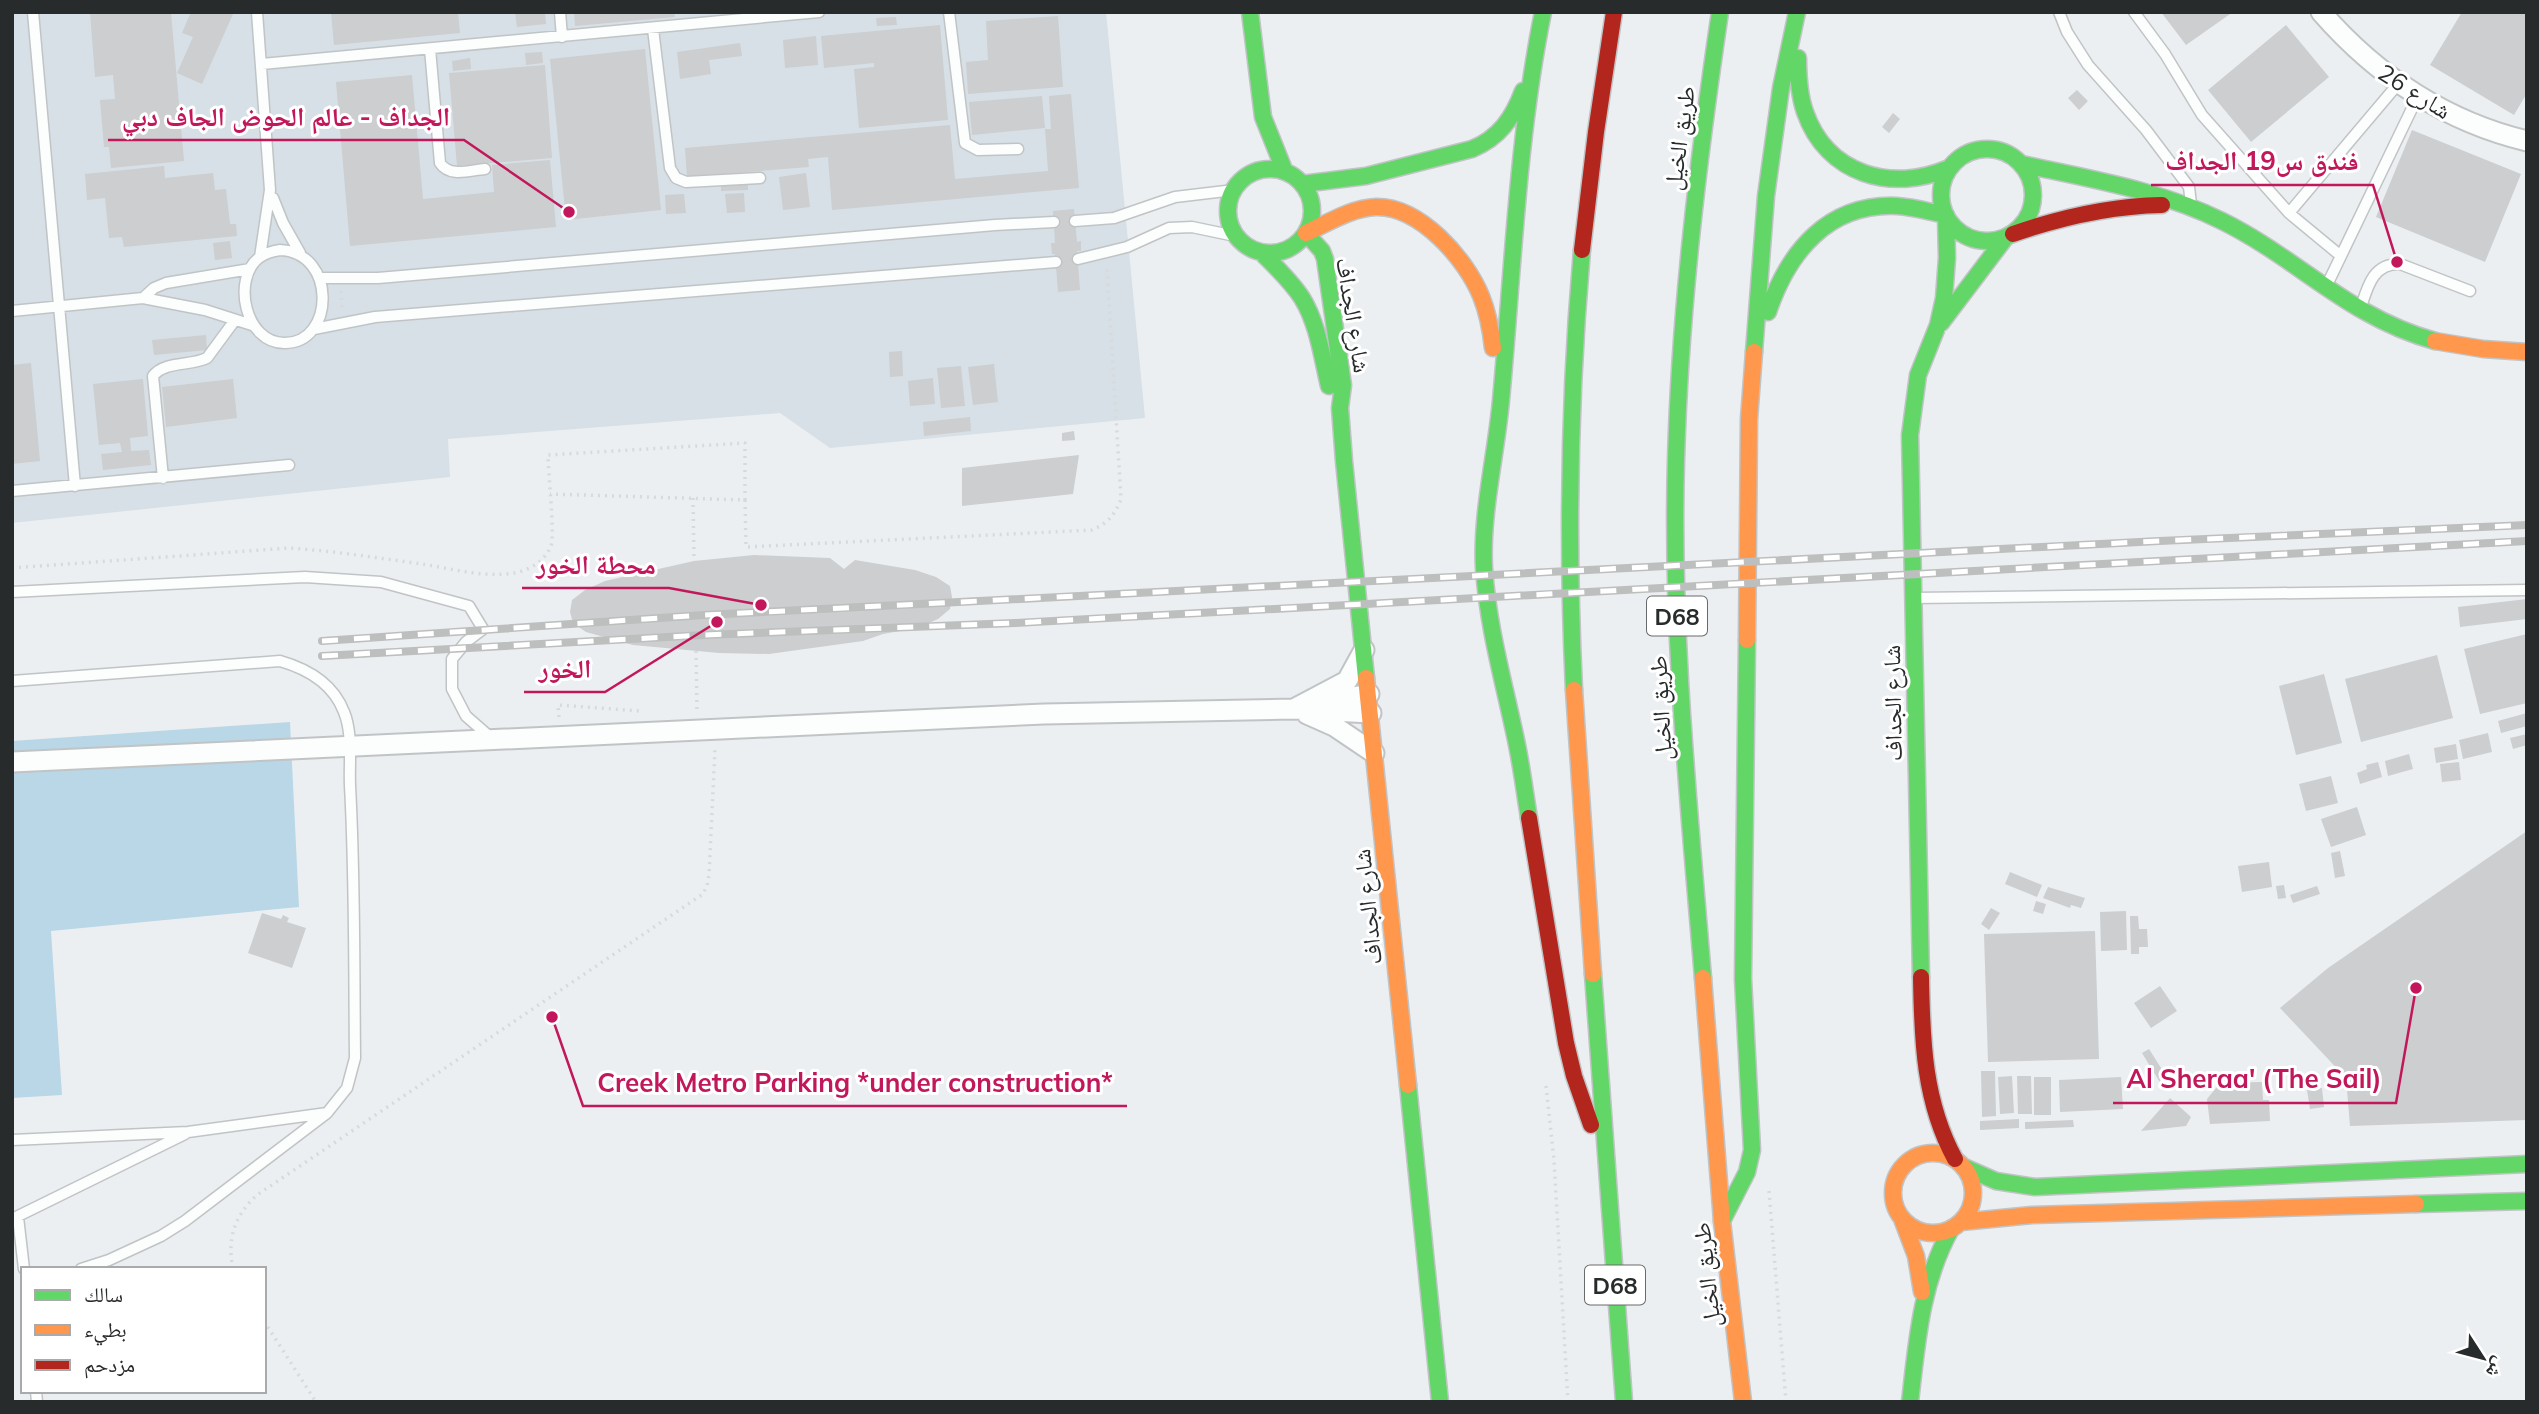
<svg xmlns="http://www.w3.org/2000/svg" width="2539" height="1414" font-family="Mulish,'Noto Naskh Arabic',sans-serif">
<rect width="100%" height="100%" fill="#eceff2"/>
<path fill="#d7e0e6" d="M12 12H1106L1145 418 830 448 780 413 448 439 450 477 12 523Z"/>
<path fill="#b9d7e7" d="M290 722 299 907 51 931 62 1095 12 1098V741Z"/>
<path fill="#ccced0" d="M90 12H171L184 161 111 168 109 147H104L100 100 115 99 113 75 95 77Z
M191 12H229L233 14 202 84 177 73 193 37 182 33Z
M331 12H458L460 33 334 45Z
M515 12H545L546 24 517 27Z
M574 12H674L675 17 575 26Z
M2161 12H2233L2186 45Z
M2462 12H2527V93L2514 115 2430 65Z
M1058 16 1063 87 968 94 966 62 988 60 986 21Z
M896 17 897 25 877 26 876 18Z
M940 25 948 120 859 128 854 69 874 67V63L824 68 821 36Z
M2286 25 2329 77 2251 142 2208 90Z
M816 36 818 65 785 68 783 40Z
M740 43 742 56 709 60 711 74 680 79 677 52Z
M645 49 661 210 566 220 550 59Z
M542 52 543 63 526 65 525 53Z
M470 58 471 69 453 71 452 61Z
M545 65 552 158 457 166 449 73Z
M412 75 423 199 494 192 492 165 550 160 556 227 350 246 336 82Z
M2077 90 2088 101 2079 110 2068 98Z
M1071 94 1079 188 832 210 828 157 808 159 809 167 687 177 685 148 950 125 955 179 1048 171 1045 129H1051L1049 96Z
M1042 96 1045 128 972 135 969 102Z
M1893 113 1900 119 1889 133 1882 127Z
M2412 130 2521 174 2485 262 2376 217Z
M164 166 165 178 213 173 215 190 226 189 230 224H236L237 236 124 247 122 237 109 238 105 198 87 200 85 174Z
M806 173 810 207 783 210 779 177Z
M748 180V190L721 191V182Z
M744 193 745 212 727 213 725 194Z
M684 194 686 213 666 214 665 195Z
M1074 209 1077 242 1081 241V251H1077L1080 290 1058 292 1055 254H1052L1051 243H1055L1053 211Z
M230 241 232 258 215 260 213 243Z
M206 335 207 350 154 355 152 340Z
M902 351 903 376 890 377 889 352Z
M31 363 40 461 12 464V365Z
M994 364 998 402 973 405 968 367Z
M961 366 965 406 941 408 937 368Z
M933 378 935 404 910 406 908 381Z
M143 379 148 436 130 438 131 451 149 450 151 465 103 470 101 454 122 452 120 443 99 445 93 384Z
M233 379 237 418 166 427 162 387Z
M970 417 971 431 924 436 923 422Z
M1074 431 1075 440 1062 441V433Z
M1079 455 1073 494 962 506V468Z
M754 555 830 558 844 569 855 560 915 570 936 577 950 586 952 597 950 609 938 619 917 628 883 634 863 641 769 654 719 653 633 645 586 632 573 623 570 612 572 600 585 590 605 581 694 561Z
M2527 599V619L2460 627 2458 607Z
M2527 634V703L2480 714 2464 649Z
M2437 655 2453 718 2361 742 2345 679Z
M2324 674 2342 743 2296 755 2279 686Z
M2527 713V726L2501 733 2498 721Z
M2488 733 2492 752 2463 759 2459 740Z
M2527 734V745L2513 749 2510 738Z
M2456 744 2458 759 2436 763 2434 748Z
M2409 754 2413 769 2388 776 2385 761Z
M2378 762 2382 777 2360 784 2357 773 2367 769 2366 765Z
M2459 762 2461 780 2442 782 2440 764Z
M2331 776 2338 803 2306 811 2299 784Z
M2357 807 2366 835 2331 847 2321 819Z
M2527 831V1120L2350 1126 2346 1078 2280 1008 2328 968Z
M2340 851 2345 876 2335 878 2331 853Z
M2269 862 2272 887 2242 892 2238 866Z
M2010 872 2042 885 2037 897 2005 884Z
M2284 885 2286 898 2278 899 2276 886Z
M2317 886 2320 894 2293 903 2290 895Z
M2048 887 2085 898 2081 908 2071 905 2070 908 2043 898Z
M2036 901 2046 904 2043 914 2033 911Z
M1991 908 2000 913 1989 930 1981 924Z
M2126 911 2127 950 2101 951 2100 912Z
M262 913 281 919 283 915 289 918 287 922 306 928 292 968 248 953Z
M2130 916H2138L2139 929H2147L2148 947H2139V954H2131Z
M2095 931 2099 1059 1988 1062 1984 934Z
M2160 986 2177 1011 2151 1028 2134 1003Z
M2149 1049 2168 1079 2161 1084 2142 1053Z
M1981 1071H1995L1996 1116 1982 1117Z
M2012 1076 2014 1113 2000 1114 1998 1077Z
M2017 1076H2031L2032 1114H2018Z
M2034 1077H2051V1115H2034Z
M2121 1077 2123 1109 2060 1112 2059 1080Z
M2262 1082 2263 1100H2269L2270 1121 2210 1124 2207 1099 2220 1083Z
M2322 1088 2324 1107 2310 1109 2307 1090Z
M2170 1098 2191 1117 2186 1126 2141 1131Z
M2019 1119V1128L1980 1130V1121Z
M2073 1120 2074 1127 2025 1129V1122Z"/>
<g fill="none" stroke-linecap="round" stroke-linejoin="round">
<g stroke="#c1c4c5" stroke-width="13">
<path id="lane" d="M33 12 75 486
M257 12 270 190 260 257
M560 12 562 37
M949 12 965 143 978 150 1018 149
M2059 12 2067 32 2088 65 2146 130 2189 187 2191 204
M2134 12 2165 54 2202 115 2289 213 2341 256
M653 29 670 168 676 178 686 182 760 178
M430 49 440 163C450 178 470 170 485 169
M262 64 819 12
M273 198 283 223 300 253
M2289 213 2398 84
M1075 221 1114 218 1175 197 1234 190
M280 250C337 252 335 343 285 343 245 344 231 278 260 257 266 253 273 251 280 250Z
M1078 259 1127 247 1169 228 1192 227 1235 236
M320 278H378L995 225 1054 222
M2326 287 2418 96
M143 298 154 288 166 283 250 269
M2360 310C2367 289 2372 263 2400 264L2470 291
M12 311 143 298 205 310 252 325
M314 329 375 317 1056 262
M163 478 153 376C164 361 191 366 207 358L235 320
M12 491 289 465
M12 592 305 577 381 582 469 606 483 629 466 642 452 659V689L466 716 490 737
M1915 598 2527 590
M12 681 280 661C308 669 333 683 344 712 353 734 349 762 350 786 355 876 354 967 355 1058L347 1088 327 1113 185 1221 161 1236 109 1260 81 1269
M12 1140 188 1132 327 1113
M18 1217 24 1269
M12 1219 185 1134
M36 1391 37 1402"/>
</g>
<g stroke="#c1c4c5" stroke-width="23">
<path id="street" d="M2321 12C2377 76 2444 121 2527 141
M1321 703 1369 694
M1294 709 1347 681 1364 650
M1307 714 1334 726 1374 753
M12 762 1044 714 1293 709 1371 713"/>
</g>
<g stroke="#c1c4c5" stroke-width="19">
<path id="fast" d="M1250 12 1263 117 1285 172
M1798 58C1798 76 1799 95 1805 112 1827 175 1892 193 1949 168
M1941 195a46 46 0 1 1 92 0a46 46 0 1 1-92 0Z
M2022 164C2089 179 2160 190 2222 221 2299 259 2348 317 2435 341
M1228 211a42 42 0 1 1 84 0a42 42 0 1 1-84 0Z
M1302 184 1366 176 1472 149C1499 138 1513 118 1523 91
M1306 233 1322 251 1325 259 1343 385 1340 408 1344 461 1366 678
M1262 253C1276 267 1291 281 1302 298 1318 324 1322 357 1329 386
M1768 312C1788 252 1828 203 1897 206 1914 207 1930 212 1946 215
M1941 323 2006 237
M1754 352 1766 196 1781 88 1797 12
M1574 690C1567 543 1569 397 1582 250
M1529 818C1525 794 1522 769 1517 745 1505 686 1488 629 1484 568 1481 513 1496 456 1501 400 1513 271 1517 140 1543 12
M1593 974 1624 1402
M1921 977 1910 435 1918 375 1938 325 1944 298 1947 258 1946 216
M1703 978C1689 806 1671 633 1676 460 1680 309 1698 161 1720 12
M1408 1085 1440 1402
M1964 1167 1996 1181 2035 1187 2527 1164
M2416 1204 2527 1201
M1722 1221 1747 1172 1752 1150 1743 979 1747 640
M1910 1402C1917 1341 1921 1283 1951 1229"/>
</g>
<g stroke="#c1c4c5" stroke-width="19">
<path id="slow" d="M1306 233C1328 223 1351 208 1376 207 1420 206 1466 259 1481 296 1488 313 1491 330 1493 348
M2435 341 2483 349 2527 352
M1747 640 1749 419 1754 352
M1366 678 1408 1085
M1574 690 1593 974
M1703 978 1722 1221 1743 1402
M1893 1193a40 40 0 1 1 80 0a40 40 0 1 1-80 0Z
M1902 1219 1916 1256 1922 1292
M1961 1222 2032 1215 2416 1204"/>
</g>
<g stroke="#c1c4c5" stroke-width="19">
<path id="jam" d="M2013 234C2062 217 2110 206 2162 205
M1582 250 1596 132 1614 12
M1529 818 1566 1043 1574 1076 1591 1125
M1921 977C1922 1041 1924 1102 1955 1159"/>
</g>
<path stroke="#d8d9da" stroke-width="3.5" stroke-dasharray="2 5" stroke-linecap="butt" d="M341 291 342 308
M693 498 694 561
M745 500 746 547 1092 530C1108 523 1115 515 1121 499L1107 268
M12 568 289 548C334 551 378 558 422 564 453 569 488 579 519 572 533 568 545 560 551 546 555 535 548 471 548 455L745 443V500L550 494
M696 651 697 712
M559 717 558 705 640 711
M1546 1086 1554 1160 1568 1402
M1769 1191 1786 1402
M233 1269C227 1239 234 1216 257 1195L703 894 707 886 709 875 715 749
M264 1321 316 1402"/>
<use href="#lane" stroke="#fcfdfd" stroke-width="10"/>
<use href="#street" stroke="#fcfdfd" stroke-width="19"/>
<use href="#fast" stroke="#63d668" stroke-width="16"/>
<use href="#slow" stroke="#ff974d" stroke-width="16"/>
<use href="#jam" stroke="#b3261e" stroke-width="16"/>
<g stroke="#bdbebe" stroke-width="8">
<path id="rail" d="M322 641 704 615 2159 541 2527 525
M322 656 704 635 1015 623 2527 541"/>
</g>
<use href="#rail" stroke="#fff" stroke-width="5" stroke-dasharray="16" stroke-linecap="butt"/>
</g>
<g text-anchor="middle" dominant-baseline="central" stroke-width="6" stroke-linejoin="round" paint-order="stroke">
<g fill="#fff" stroke="#686b6b" stroke-width="2">
<rect x="1647" y="596.5" width="60" height="39" rx="5"/>
<rect x="1585" y="1265.5" width="60" height="39" rx="5"/>
</g>
<g font-size="23" font-weight="bold" fill="#282b2c">
<text x="1677" y="616">D68</text>
<text x="1615" y="1285">D68</text>
</g>
<g font-size="24" fill="#282b2c" stroke="#fff">
<text transform="translate(2415 91) rotate(32)">شارع 26</text>
<text transform="translate(1679 138) rotate(-82)">طريق الخيل</text>
<text transform="translate(1354 315) rotate(81)">شارع الجداف</text>
<text transform="translate(1892 703) rotate(-91)">شارع الجداف</text>
<text transform="translate(1660 708) rotate(-93)">طريق الخيل</text>
<text transform="translate(1367 907) rotate(-96)">شارع الجداف</text>
<text transform="translate(1706 1275) rotate(-96)">طريق الخيل</text>
</g>
</g>
<path fill="none" stroke="#c2185b" stroke-width="2.5" d="M569 212L464 140H108M2397 262L2373 185H2151M761 605L669 588H522M717 622L605 692H524M2416 988L2396 1103H2113M552 1017L583 1106H1127"/>
<g fill="#c2185b" stroke="#fff" stroke-width="2.5">
<circle cx="569" cy="212" r="7"/>
<circle cx="2397" cy="262" r="7"/>
<circle cx="761" cy="605" r="7"/>
<circle cx="717" cy="622" r="7"/>
<circle cx="2416" cy="988" r="7"/>
<circle cx="552" cy="1017" r="7"/>
</g>
<g font-size="26" text-anchor="middle" font-weight="bold" fill="#c2185b" stroke="#fff" stroke-width="6" stroke-linejoin="round" paint-order="stroke">
<text x="286" y="126">الجداف - عالم الحوض الجاف دبي</text>
<text x="2262" y="170">فندق س19 الجداف</text>
<text x="596" y="574">محطة الخور</text>
<text x="565" y="678">الخور</text>
<text x="2254" y="1088">Al Sheraa' (The Sail)</text>
<text x="855" y="1092">Creek Metro Parking *under construction*</text>
</g>
<rect width="2539" height="1414" fill="none" stroke="#282b2c" stroke-width="28"/>
<rect x="21" y="1267" width="245" height="126" fill="#ffffff" stroke="#a9aaab" stroke-width="2"/>
<rect x="35" y="1290" width="35" height="10" fill="#63d668" stroke="#a9aaab" stroke-width="2"/>
<text x="84" y="1302" font-size="21" fill="#282b2c">سالك</text>
<rect x="35" y="1325" width="35" height="10" fill="#ff974d" stroke="#a9aaab" stroke-width="2"/>
<text x="84" y="1337" font-size="21" fill="#282b2c">بطيء</text>
<rect x="35" y="1360" width="35" height="10" fill="#b3261e" stroke="#a9aaab" stroke-width="2"/>
<text x="84" y="1372" font-size="21" fill="#282b2c">مزدحم</text>
<g transform="translate(2483 1358) rotate(126)" stroke="#ffffff" stroke-width="5" paint-order="stroke">
<path d="M0-5L12 26L0 18L-12 26Z" fill="#282b2c"/>
<text y="-10" font-size="19" font-weight="bold" text-anchor="middle" fill="#282b2c">ش</text>
</g>
</svg>
